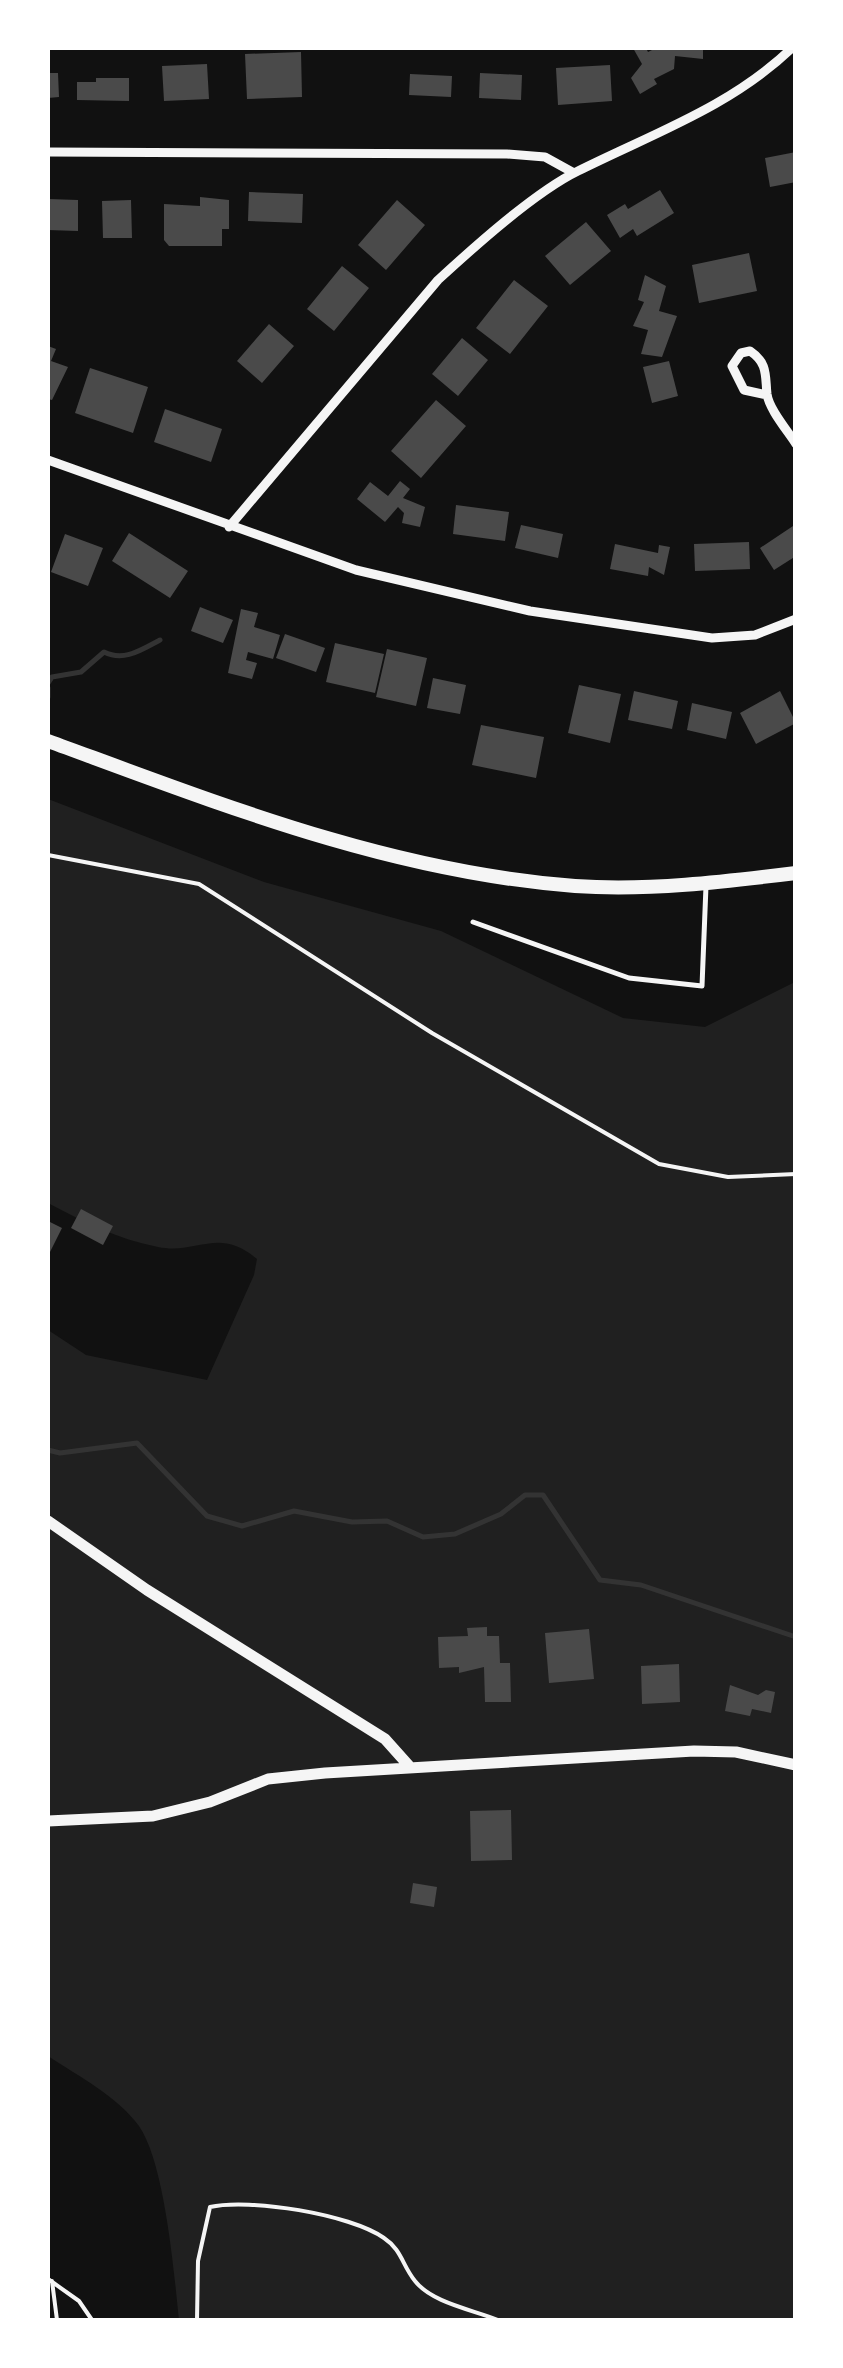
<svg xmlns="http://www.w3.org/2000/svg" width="843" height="2368" font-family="'Fira Sans Condensed',sans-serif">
<rect width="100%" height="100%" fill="#111"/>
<path fill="#202020" d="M48 799 264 882 441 931 623 1018 705 1027 795 982V2320H179C174 2273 165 2164 139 2126 117 2096 78 2076 48 2056V1330L86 1355 207 1380 254 1275 257 1259C218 1226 198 1255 158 1247 117 1239 84 1222 48 1203Z"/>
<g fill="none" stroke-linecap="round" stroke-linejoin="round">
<path stroke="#333" stroke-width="5" d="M48 683 52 677 81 672 104 652C124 662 141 650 160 640
M48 688V697
M48 1450 60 1453 137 1443 207 1516 242 1526 294 1511 352 1522 387 1521 423 1537 455 1534 501 1514 525 1495H543L600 1580 641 1585 796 1637"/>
</g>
<path fill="#4a4a4a" d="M633 48H646L648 52 656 48H703V59L675 56 674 69 654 79 657 84 640 94 631 78 642 64Z
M301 52 302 97 247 99 245 54Z
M207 64 209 99 164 101 162 66Z
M610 65 612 101 558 105 556 68Z
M48 73H58L59 97 48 98Z
M480 73 522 75 521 100 479 98Z
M410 74 452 76 451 97 409 95Z
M96 78H129V101L77 100V82H96Z
M796 152V182L770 187 765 158Z
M660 190 674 213 637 236 633 229 620 238 607 215 625 204 628 209Z
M249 192 303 194 302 223 248 221Z
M200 197 229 200V229H222V246H169L164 240V204L200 206Z
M48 199 78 200V231L48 230Z
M131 200 132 238H103L102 201Z
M397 200 425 225 386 270 358 245Z
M586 222 611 251 570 285 545 256Z
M749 253 757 291 699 303 692 265Z
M342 266 369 288 334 331 307 309Z
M645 275 666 286 659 311 677 316 662 357 641 354 648 330 633 326 644 302 638 300Z
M514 280 548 306 510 354 476 328Z
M269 324 294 346 262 383 237 361Z
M462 338 488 360 458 396 432 374Z
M48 346 56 349 51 361 68 367 52 400 48 399Z
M669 361 678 396 652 403 643 367Z
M90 368 148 387 133 433 75 413Z
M436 400 466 426 421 478 391 451Z
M165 409 222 429 211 462 154 442Z
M400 481 410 489 403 498 425 507 420 527 402 523 404 513 398 507 385 522 357 499 370 482 388 496Z
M456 505 509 512 505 541 453 534Z
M796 524V556L774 570 760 548Z
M521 525 563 534 558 558 515 548Z
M129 533 188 571 170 598 112 561Z
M65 534 103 548 88 586 51 572Z
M749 542 750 569 695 571 694 544Z
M615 544 658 553 659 545 670 547 664 575 649 567 648 576 610 569Z
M200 607 233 620 223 643 191 631Z
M241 609 258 613 254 627 280 635 273 659 248 652 246 660 257 663 252 679 228 673Z
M285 634 325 648 316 672 276 658Z
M335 643 384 654 375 693 326 682Z
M387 649 427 658 416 706 376 697Z
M433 678 466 685 460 714 427 708Z
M579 685 621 694 610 743 568 733Z
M634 691 678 701 672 729 628 720Z
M780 691 796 723 756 744 740 713Z
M692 703 732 712 726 739 687 730Z
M481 725 544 737 536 778 472 765Z
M81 1209 113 1226 103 1245 71 1228Z
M48 1221 62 1228 48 1256Z
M487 1627V1636H499L500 1663H510L511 1702H485L484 1667 459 1673V1667L439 1668 438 1637 468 1636 467 1628Z
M589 1629 594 1679 549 1683 545 1633Z
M679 1664 680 1702 642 1704 641 1666Z
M730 1685 758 1695 766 1690 775 1692 771 1713 752 1709 750 1716 725 1711Z
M511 1810 512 1860 471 1861 470 1811Z
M413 1883 437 1887 434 1907 410 1903Z"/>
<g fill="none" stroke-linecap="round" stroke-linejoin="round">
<path stroke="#f5f5f5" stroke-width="4" d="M48 855 199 884 432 1033 659 1164 728 1177 796 1174
M48 2279 79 2301 92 2320
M52 2281 57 2320
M197 2320 198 2261 210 2207C249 2198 350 2214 384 2238 402 2250 402 2265 415 2281 432 2303 474 2310 498 2320"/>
<path stroke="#f5f5f5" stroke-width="5" d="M473 922 629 978 702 986 706 886"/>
<path stroke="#f5f5f5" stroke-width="9" d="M48 152 507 154 545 157 574 173
M767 395 744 390 732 366 741 353 750 351C768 363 765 375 767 394 769 409 787 430 796 444
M48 460 356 570 530 611 712 638 755 635 796 619
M229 527 438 280C474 247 535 192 578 171 654 133 730 107 792 48"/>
<path stroke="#f5f5f5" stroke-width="11" d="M48 1521 147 1590 385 1739 410 1767
M48 1821 153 1816 210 1802 268 1779 325 1773 694 1751 736 1752 796 1765"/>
<path stroke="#f5f5f5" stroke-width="14" d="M48 741C220 804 390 872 575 886 648 891 723 882 796 873"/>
</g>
<rect width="843" height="2368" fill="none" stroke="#ffffff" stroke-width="100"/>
</svg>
